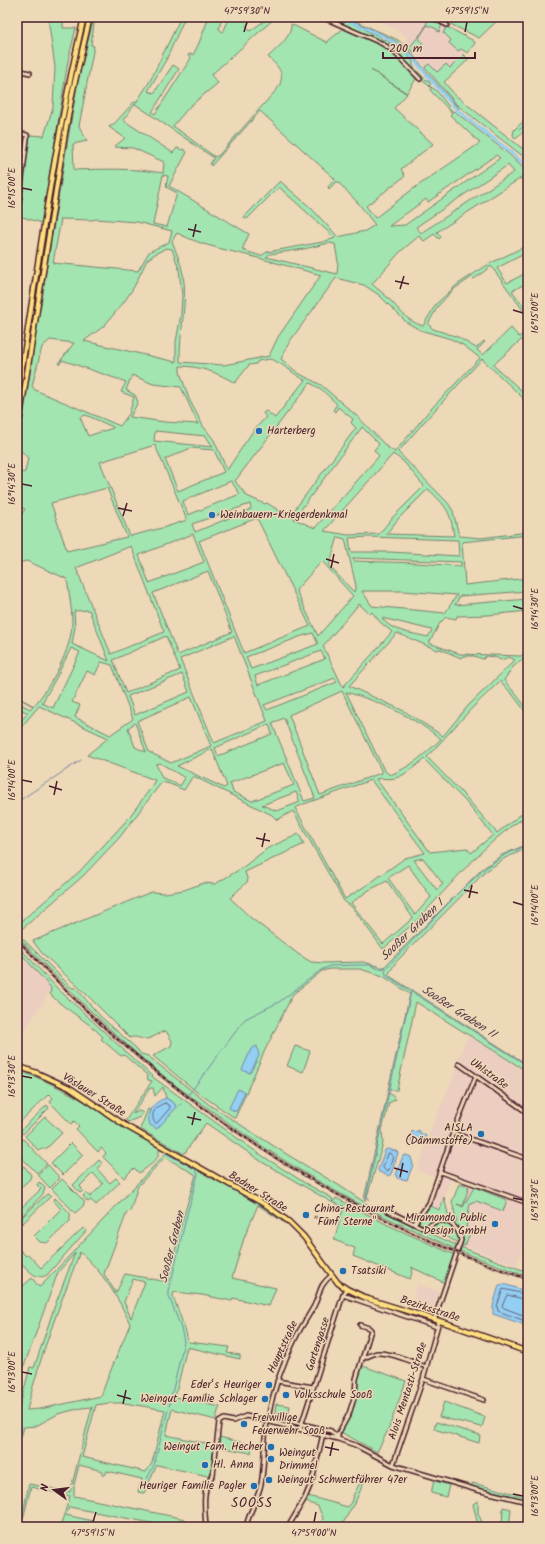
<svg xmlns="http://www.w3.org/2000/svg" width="545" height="1544" font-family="Kalam,sans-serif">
<rect width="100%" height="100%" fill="#edd8b7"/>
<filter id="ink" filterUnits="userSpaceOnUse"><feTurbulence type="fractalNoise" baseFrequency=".025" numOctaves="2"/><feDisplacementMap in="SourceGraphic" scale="8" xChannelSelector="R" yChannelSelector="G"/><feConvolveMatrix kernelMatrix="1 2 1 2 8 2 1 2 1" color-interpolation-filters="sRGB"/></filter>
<g filter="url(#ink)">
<path fill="#eccec1" d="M371 17H422L426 21 427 19 429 18 446 27 444 33 461 49 464 54 437 81 424 67 410 47 404 41 407 37 399 31Z
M17 949 51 988 44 998 46 999 18 1039Z
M468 1035 528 1072V1200L452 1174 440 1210 430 1206 439 1178 417 1170 432 1127 458 1066V1060Z
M470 1185 528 1205V1233L516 1266 465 1246 471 1230 457 1222 452 1202 463 1206Z
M418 1284 439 1292 431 1314 410 1307Z"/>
<path fill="#a2e5b0" stroke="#76826e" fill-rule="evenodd" d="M95 17 91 45 94 46 79 126 87 141 73 144 74 170C104 169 133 168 163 173L164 162 133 148 114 147 125 138 109 127 115 123 134 102 136 103 150 81 179 21 180 17H185L167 58 148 91 154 93 173 65 179 69 152 112 155 114 191 58 188 56 189 54 193 55 199 43 209 17H222L219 29 223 32 230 17H253L246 26 250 31 270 17H276L211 75 218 83 189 107 173 126 215 157 219 155 278 88C286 74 279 67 268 57 277 48 292 37 291 24L328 43 327 42 344 28 378 43 394 54 416 79 407 93 371 70 407 94 394 108 433 144 401 169 405 176 366 206 375 218 413 189 480 143 450 115 452 113 430 90 431 88 392 48 381 41 327 17C339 17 349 21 360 27 366 29 368 33 374 33L375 35 377 34 383 40 386 39 389 41V43L396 45 401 51 404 50 413 62V66L426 80H428L431 84 429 86 436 90 453 112 454 111 510 155 528 173V185L521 178 437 232 441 237 439 239 434 234 424 241 419 236 400 252 372 284C376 288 382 292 386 296 400 309 404 320 423 326L436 304 458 284 489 264 528 245V252L497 268 507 283 528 272V282L512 291 528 311V317L491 266 474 279 472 277 454 289 438 306 428 324 433 329 458 337 476 348 484 341 485 342 477 350 483 355 511 328 519 337 528 330V334L493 365 522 391 528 384V406L522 397 482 359 423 423 398 452 448 503 453 511 459 536 481 538 528 532V535L462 542 465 585 528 578V591L460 596 455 605 528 599V611L488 615 457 616 456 619 446 617 440 623 429 643 460 654 521 656 528 650V654L513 667 504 680C510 688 528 706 528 715L513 695 500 681 473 707 427 757 464 795 497 833 528 809V815C484 842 453 883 418 919 407 930 394 939 383 949L352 907 344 901 293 811 277 820 272 815 193 776 184 790 170 784 162 782 119 838 83 876 22 929 18 924 80 871 127 820 150 789 155 780 87 755 108 738 39 706 17 732V725L28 713 17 707V702L30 709 33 706 17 697 34 706C51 685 72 650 72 622 72 608 69 593 67 579L27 561 17 563V521L25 509 17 506V473L25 472 28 458 17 446 77 85 93 21ZM135 104 214 158 210 164 211 166 260 111 335 179 328 187 329 189 337 181 359 204 375 225 365 231 338 237 311 208 280 181 244 217 247 219 279 187 335 238 323 242 267 252 261 256 242 250 249 234 169 186 187 152 183 149 182 150 177 148 173 153 123 120ZM496 155 500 158 405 225 389 226 426 199 428 202ZM508 165 514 172 421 233 416 227ZM163 175 168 176 166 187 177 193 167 227 153 224ZM61 219 92 220 96 219 137 222 172 231 169 242 149 252 138 271 53 263ZM177 233C204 247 233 251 262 259 282 264 301 270 321 275L278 337 269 356 224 365 180 362C179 332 188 303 183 274 181 263 176 252 172 241ZM329 243 335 244 338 262 337 274 266 257 270 254 304 249ZM166 248 172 249 179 269 182 296 181 314 176 342V362L84 341 104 326 124 302 134 287 147 260 155 254ZM336 278 364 285 379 295 406 322 420 330 451 339 463 345 480 358 429 411 395 452 387 447 358 417 321 385 298 373 281 359 290 341ZM50 340 74 343 58 364H60L62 360 126 382 121 392 134 397 129 414 120 426 35 390 32 386 42 347ZM270 359C283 363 293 374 305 380L275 418 266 411 263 413 266 417 253 431 227 470 214 440 203 426 189 399 180 372V366C199 366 219 373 235 383L249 365 256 364 258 361ZM132 375 153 384 181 387 198 424 165 422 130 417 138 402 135 395 126 390ZM310 383 321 389 337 404 333 410 335 412 338 407 353 419 351 423 356 428 289 517 267 503 265 504 247 496 235 481ZM86 415 113 427V428L88 436 80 417ZM362 427 379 444 374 450 379 456 315 528 294 519ZM155 431 206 436 213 447 154 441ZM155 445 187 520 166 527 130 536 100 462ZM191 448 214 450 224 472 178 491 165 459ZM393 454 403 461 424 486 393 517 379 534 348 535 324 531ZM231 481 240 494 188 515 183 501ZM107 488 127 537 67 551 51 503ZM428 489C447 507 450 510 454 536L386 534 399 518ZM250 504 251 509 195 532 192 524ZM257 518 310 626 244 653 199 541ZM193 534 204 562 149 583 139 555ZM338 537 345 539 356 586 354 592 329 566ZM369 537 458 540 459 556 390 552H351L349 538ZM131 546 164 632 111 654 76 568ZM353 558 461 562V566L417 563 354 561ZM322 561 353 596 318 636 296 590ZM208 571 232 632 178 655 153 593ZM362 591H402L457 595 445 613 372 606ZM359 604 370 614 372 612 380 622 392 632 343 687 323 646ZM89 610 109 661 72 644 75 627 74 611ZM382 618 432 630 428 637C413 633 391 632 382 618ZM313 633 318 644 251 669 246 657 302 636ZM397 633 437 650 440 649 461 658 463 656H474L483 659 486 656 495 657 501 660 509 657 515 660 468 706 443 736 404 711 349 686ZM166 636 180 670 126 693 113 660ZM234 636 267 721 214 743 180 659ZM71 648 80 652 53 708 42 703 56 678ZM321 651 325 659 258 685 255 676ZM101 662 112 665 133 719 110 735 75 717 80 705 72 702 87 671 95 675ZM182 674 189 692 135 715 128 696ZM335 678 337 682 267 710 264 705ZM342 691 381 770V773L320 795 289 715ZM346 692C379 701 414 717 441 739 425 754 411 767 390 775L384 770ZM191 697 211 746 171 763 149 752 137 721ZM284 718 315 798 304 801 272 723ZM135 723 146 752 135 747 128 728ZM269 724 272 734 218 756 215 748ZM212 749 227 786 224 788 177 766ZM424 759 465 801 493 835 471 853 467 848 430 852 376 779C382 777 388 780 395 778 403 777 417 765 424 759ZM160 763 185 778 180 786 174 782 162 778 156 764ZM284 763 294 785 252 801 233 792 230 783ZM371 780 425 853 405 858 370 883 345 899 295 808 304 804ZM296 792 300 802 277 811 262 805ZM423 858 443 884 437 890 414 860ZM408 865 431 897 415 915 388 878ZM387 881 413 918 383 944 351 903 369 890Z
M341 17H346L398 40 409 50 426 71 459 109 446 96 414 59C408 41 359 24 341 17Z
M436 17H501L479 38Z
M48 18 63 21V28H76L68 61 42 223 19 216 30 135 44 136 53 107 55 67Z
M429 18 442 24 439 32 437 31V29L427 25 419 38 423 44 414 53 409 48 423 31Z
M446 27H447L474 41 475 43 468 53 461 49 458 51 449 43 451 40 444 33 443 34Z
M83 31 81 46 38 287 60 144Z
M464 54 468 60 444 82 455 95 528 153V162L524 157 457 105 425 67 429 64 437 72 446 64 450 68Z
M528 117V129L515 138 513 135 514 130Z
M299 834 304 844 245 872 248 881 230 898 251 918 298 954 311 962 323 963 363 962 381 967H384L482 869 502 855 528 844V848L505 858 485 872 396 962 388 975 528 1065V1072L416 1002 397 1090H388L410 994 383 976 360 969H330L322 971 293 994 265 1050 235 1118 197 1092 153 1056 171 1046 172 1041 166 1031C159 1032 154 1038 147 1039 141 1040 136 1035 130 1038L89 997 41 952 33 941 151 892 165 893 184 890 204 883 215 884 242 868 268 848Z
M20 936 72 988H76L100 1016 137 1049 141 1054 148 1056 211 1106 288 1155 340 1186 367 1204 458 1246 457 1250C430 1237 403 1226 377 1213 317 1183 259 1146 205 1106 188 1095 172 1083 156 1070 107 1029 63 984 19 938Z
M17 945 57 988 154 1078 258 1153 305 1183 332 1198 333 1202 336 1198 388 1225 455 1255 445 1283 411 1267 413 1269 410 1279 353 1256 355 1248 334 1240 344 1206 333 1203 262 1162 206 1123 184 1154 140 1129 148 1109 150 1110 148 1117 175 1104 166 1098 163 1087 155 1096 153 1088H150L133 1114 139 1111 143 1113 140 1117 128 1122 126 1120 152 1081 148 1080 147 1075 124 1055 121 1056 101 1039 103 1037C86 1019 66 1011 50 994L51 988 17 949Z
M295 1046 310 1051 303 1072 287 1066Z
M17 1070C68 1087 114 1120 159 1148 161 1160 147 1167 139 1173L134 1168 124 1178 103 1157 106 1153 101 1148 98 1152 76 1129 79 1126 74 1121 71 1124 50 1102 53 1098 49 1094 21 1121 17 1117Z
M388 1092 396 1099 389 1103 382 1130 383 1143 366 1200 364 1199Z
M47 1105 49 1108 23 1134 20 1131Z
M45 1117 62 1133 47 1148 38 1150 25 1136Z
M23 1139 47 1164 37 1173 17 1153V1144Z
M71 1143 83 1155 63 1175 51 1163Z
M166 1153C206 1174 247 1193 284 1220L283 1222 258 1205 244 1238 232 1278 276 1288 269 1306 233 1298 232 1301 202 1295 174 1292 173 1296 186 1332 188 1342 229 1347 227 1353 240 1355V1359L187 1347 175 1397 220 1407 218 1411 216 1420 172 1409 166 1435 214 1445 212 1471 208 1476 157 1465 144 1493 138 1492 142 1479 107 1471 105 1475H102L103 1471 79 1465 74 1485V1496L185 1519 184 1527H172L69 1507 66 1515 119 1527H60L70 1496 31 1487 21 1527H20L29 1484 70 1492 92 1407 81 1408 58 1414 36 1426 24 1427 17 1452V1437L20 1426 17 1425V1409H19L30 1367 34 1368 54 1308 75 1253 58 1272 24 1366 17 1395V1381L20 1371 17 1370V1283L22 1287 32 1278 39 1287 42 1285ZM165 1157 196 1175 181 1225 168 1282 125 1274 116 1293 104 1274 127 1212 130 1211 138 1186ZM80 1252C102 1271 119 1298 130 1324L108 1377 101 1396 40 1409 27 1410C40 1355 60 1304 80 1252ZM133 1279 145 1282 131 1318 124 1302ZM110 1403H125L165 1410 152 1463 146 1472 82 1457 96 1405Z
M99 1160 102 1163 97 1169 110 1183 116 1178 120 1182 96 1205 91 1200 88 1202 83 1196 86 1193 90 1197 103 1184 93 1173 80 1186 83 1191 80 1193 73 1185Z
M48 1165 60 1178 50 1188 38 1175Z
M24 1166 31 1175 30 1179 17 1191V1173Z
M62 1179 84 1201V1205L75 1213 52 1189Z
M39 1182 45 1188 43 1194 18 1220 17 1212 41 1189 37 1185Z
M459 1184 469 1187 463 1206 457 1204 463 1207 474 1187 507 1200 503 1211 476 1201 470 1203 466 1228 471 1230 465 1246 462 1245C464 1231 453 1217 437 1219 432 1220 428 1225 423 1226L420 1224 419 1221 430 1206 440 1210 444 1197 449 1218 457 1222 452 1202Z
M49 1194 51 1196 22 1224V1220L23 1216 46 1195Z
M55 1198 70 1213V1221L47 1243 40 1242 34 1236 61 1209 53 1200Z
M436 1223C448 1221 460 1230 459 1243L430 1229Z
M83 1228 86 1231 47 1275C35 1282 25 1266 17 1258V1247L26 1256 28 1254 41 1268Z
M461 1247 500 1262 528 1272V1277L460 1251Z
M363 1366 406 1381 389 1428 377 1452 341 1432 354 1406 359 1372Z
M444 1402 485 1417 482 1427 439 1417Z
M276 1404 290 1406 288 1416 277 1414 275 1411Z
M436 1422 480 1435 479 1443 434 1429Z
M219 1437 252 1445 251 1453 219 1447Z
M365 1473 370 1474 364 1482 357 1498 341 1527H320L323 1518 318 1506 305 1502 308 1496 348 1507 354 1497 353 1496Z
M434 1481 449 1485 446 1497 431 1493Z
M472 1483 528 1497V1500L472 1487Z
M478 1501V1513L484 1527H479L477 1521 473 1504Z
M503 1507 511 1509 509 1527H502Z"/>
<path fill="#93cef3" stroke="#7688a3" d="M257 1046 259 1056 250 1073 242 1070 251 1049Z
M238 1089 245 1092 236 1112 229 1108Z
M166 1098 175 1104 176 1108 157 1129 150 1125C146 1111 152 1103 166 1098Z
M418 1130 420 1131V1133L425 1135 426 1137C422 1144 419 1144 411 1141L412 1131 417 1132Z
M387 1149 396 1151 398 1153 391 1174 389 1176 379 1172 378 1170 385 1150Z
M406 1155 411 1157 413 1165 407 1180 397 1178 396 1175 403 1156Z
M504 1284 528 1292V1326L493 1314V1306L499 1285Z"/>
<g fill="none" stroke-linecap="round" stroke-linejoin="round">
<path stroke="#67657b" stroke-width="1" d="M165 1103 170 1106V1108L157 1123H155C149 1114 156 1106 165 1103Z
M389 1153 393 1156 389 1170 386 1171 383 1168Z
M528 1295 503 1289 497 1306 498 1311 528 1322
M528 1300 507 1295 502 1306 504 1308 528 1317"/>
<path stroke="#7688a3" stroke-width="1" d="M519 130 528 123
M17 802 81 760
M386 969 385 972 387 976 528 1066
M193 1089 245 1019 279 1002 321 970 330 966 355 965H370L379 969 386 968 463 888 487 867 506 854 528 845
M189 1094 192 1090
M176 1108 181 1104
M167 1154 195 1169 198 1174 186 1218 169 1291V1296L181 1328 184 1342 169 1406
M369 1200V1198L366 1197 411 992
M370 1206 378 1210
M17 1444 22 1427
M144 1485 154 1465 168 1410"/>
<path stroke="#93cef3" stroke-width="3" d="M340 17 381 35 404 48 457 110 513 154 528 168"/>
<g stroke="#4a1f2b" stroke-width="6">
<path id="minor" d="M322 17 381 43 392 50 420 79
M431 17 447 25
M17 70 30 73
M17 133 27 135V139L17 219
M459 1064 528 1113
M453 1133 528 1159
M440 1172 528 1203
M384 1209 423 1228C429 1227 433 1222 438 1221 450 1219 459 1229 461 1240L434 1320
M414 1224 429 1203 453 1133 476 1076
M343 1295 437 1327
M362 1359C367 1357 371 1354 377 1353 391 1352 413 1362 426 1367
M423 1379 484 1400
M277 1381 313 1387
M269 1416 331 1431 338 1438
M300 1429 343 1295 347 1289
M338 1439V1434L349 1414 355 1395 356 1379 371 1330 369 1328 360 1325
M393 1465 423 1379 439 1321
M206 1527C205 1510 201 1488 213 1475L219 1422 224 1419 233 1421 246 1416 338 1439 355 1445 393 1465 477 1490 528 1502
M246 1527C249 1512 258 1499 261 1484 265 1464 263 1443 267 1423 272 1394 282 1364 296 1337 301 1327 308 1317 314 1306 321 1292 318 1286 332 1275
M288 1527 305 1498 312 1481 324 1430"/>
</g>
<g stroke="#4a1f2b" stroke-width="7">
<path id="major" d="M17 21 22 17
M17 400C37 272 54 143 84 17
M17 436 65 133 73 90 90 17
M17 1066 37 1073 70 1088 126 1126 266 1205 288 1221 304 1237 332 1275 338 1283 347 1289 368 1299 446 1323 528 1352"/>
</g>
<use href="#minor" stroke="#edd8b7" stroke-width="3"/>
<use href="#major" stroke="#fddf80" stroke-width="4"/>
<g stroke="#4a1f2b" stroke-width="2.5">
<path id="rail" d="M17 939C49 973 81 1007 116 1038 234 1142 378 1229 528 1279"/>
</g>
<use href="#rail" stroke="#edd8b7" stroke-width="1" stroke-dasharray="3" stroke-linecap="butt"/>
</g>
</g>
<path fill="none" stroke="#4a1f2b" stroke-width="1.5" d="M244 32 247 22M465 32 467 22M22 188 32 190M188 229 201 232M193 237 196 224M395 281 409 284M400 289 404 276M513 310 523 313M22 484 32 486M118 508 132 511M123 516 127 503M326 559 339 563M331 568 334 554M513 606 523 609M22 780 32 782M49 786 62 790M54 795 57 781M256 838 270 841M262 847 265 833M464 890 478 893M469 898 472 885M513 902 523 905M22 1076 32 1078M187 1117 201 1120M192 1125 195 1112M394 1168 408 1172M400 1177 403 1163M513 1198 523 1200M22 1372 32 1374M117 1395 131 1399M123 1404 126 1390M325 1447 339 1450M330 1456 333 1442M513 1494 523 1496M93 1522 96 1512M314 1522 316 1512"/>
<g fill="#1f6fb2" stroke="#edd8b7" stroke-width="1.5">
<circle cx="259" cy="431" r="4"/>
<circle cx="212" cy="515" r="4"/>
<circle cx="481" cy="1134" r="4"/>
<circle cx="306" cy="1215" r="4"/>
<circle cx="495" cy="1224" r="4"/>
<circle cx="343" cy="1271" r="4"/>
<circle cx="269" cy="1385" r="4"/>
<circle cx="286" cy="1395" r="4"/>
<circle cx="265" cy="1399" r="4"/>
<circle cx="244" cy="1424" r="4"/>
<circle cx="271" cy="1447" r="4"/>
<circle cx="271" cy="1459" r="4"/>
<circle cx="205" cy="1465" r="4"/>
<circle cx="269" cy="1480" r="4"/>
<circle cx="254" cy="1486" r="4"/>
</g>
<g text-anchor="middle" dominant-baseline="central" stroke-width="3" stroke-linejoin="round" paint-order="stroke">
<g font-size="11" fill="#4a1f2b" stroke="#edd8b7" text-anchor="start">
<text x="267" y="431">Harterberg</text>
<text x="220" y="515">Weinbauern-Kriegerdenkmal</text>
<text x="473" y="1128" text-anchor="end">AISLA<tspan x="473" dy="13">(Dämmstoffe)</tspan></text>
<text x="314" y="1209">China-Restaurant<tspan x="314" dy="13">"Fünf Sterne"</tspan></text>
<text x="487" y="1218" text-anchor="end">Miramondo Public<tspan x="487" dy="13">Design GmbH</tspan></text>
<text x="351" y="1271">Tsatsiki</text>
<text x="261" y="1385" text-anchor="end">Eder‘s Heuriger</text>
<text x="294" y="1395">Volksschule Sooß</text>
<text x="257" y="1399" text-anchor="end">Weingut Familie Schlager</text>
<text x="252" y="1418">Freiwillige<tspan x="252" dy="13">Feuerwehr Sooß</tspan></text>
<text x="263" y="1447" text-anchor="end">Weingut Fam. Hecher</text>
<text x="279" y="1453">Weingut<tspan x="279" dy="13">Drimmel</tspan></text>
<text x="213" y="1465">Hl. Anna</text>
<text x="277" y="1480">Weingut Schwertführer 47er</text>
<text x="246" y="1486" text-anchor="end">Heuriger Familie Pagler</text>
</g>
<g font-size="11" fill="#4a1f2b" stroke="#edd8b7">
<text transform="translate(489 1074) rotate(36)">Uhlstraße</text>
<text transform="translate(94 1095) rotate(32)">Vöslauer Straße</text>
<text transform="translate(258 1192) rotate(32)">Badner Straße</text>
<text transform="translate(430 1309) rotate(18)">Bezirksstraße</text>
<text transform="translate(318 1344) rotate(-72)">Gartengasse</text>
<text transform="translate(283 1347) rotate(-65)">Hauptstraße</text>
<text transform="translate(408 1391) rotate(-72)">Alois Mentasti-Straße</text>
</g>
<g font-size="12" font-style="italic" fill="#553949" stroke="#edd8b7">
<text transform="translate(412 930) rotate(-44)">Sooßer Graben I</text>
<text transform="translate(459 1012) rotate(33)">Sooßer Graben II</text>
<text transform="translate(172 1247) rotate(-76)">Sooßer Graben</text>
</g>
<g font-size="13" letter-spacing="1" fill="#4a1f2b" stroke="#edd8b7">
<text x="252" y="1503">SOOSS</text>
</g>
</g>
<rect width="545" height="1544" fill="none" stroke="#edd8b7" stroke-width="44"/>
<g transform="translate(54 1490) rotate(284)" stroke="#edd8b7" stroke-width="3" paint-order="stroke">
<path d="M0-3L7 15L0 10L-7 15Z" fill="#4a1f2b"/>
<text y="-6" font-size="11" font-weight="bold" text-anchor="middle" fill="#4a1f2b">N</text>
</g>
<path d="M383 52v6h92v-6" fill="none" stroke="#4a1f2b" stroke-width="2"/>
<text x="389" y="52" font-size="12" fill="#4a1f2b" stroke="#edd8b7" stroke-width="3" paint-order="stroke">200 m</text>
<rect x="22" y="22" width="501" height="1500" fill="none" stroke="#4a1f2b" stroke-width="1.5"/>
<g font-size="10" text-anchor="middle" fill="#4a1f2b">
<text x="247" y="14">47°59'30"N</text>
<text x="467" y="14">47°59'15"N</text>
<text transform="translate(11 188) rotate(-90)" y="4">16°15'00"E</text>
<text transform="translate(534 313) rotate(-90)" y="4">16°15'00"E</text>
<text transform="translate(11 484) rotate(-90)" y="4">16°14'30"E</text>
<text transform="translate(534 609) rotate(-90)" y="4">16°14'30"E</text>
<text transform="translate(11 780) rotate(-90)" y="4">16°14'00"E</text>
<text transform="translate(534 905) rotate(-90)" y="4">16°14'00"E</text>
<text transform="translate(11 1076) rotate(-90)" y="4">16°13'30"E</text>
<text transform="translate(534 1200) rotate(-90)" y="4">16°13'30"E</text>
<text transform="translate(11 1372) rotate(-90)" y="4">16°13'00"E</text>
<text transform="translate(534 1496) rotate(-90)" y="4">16°13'00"E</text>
<text x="93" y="1536">47°59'15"N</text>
<text x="314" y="1536">47°59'00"N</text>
</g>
</svg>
